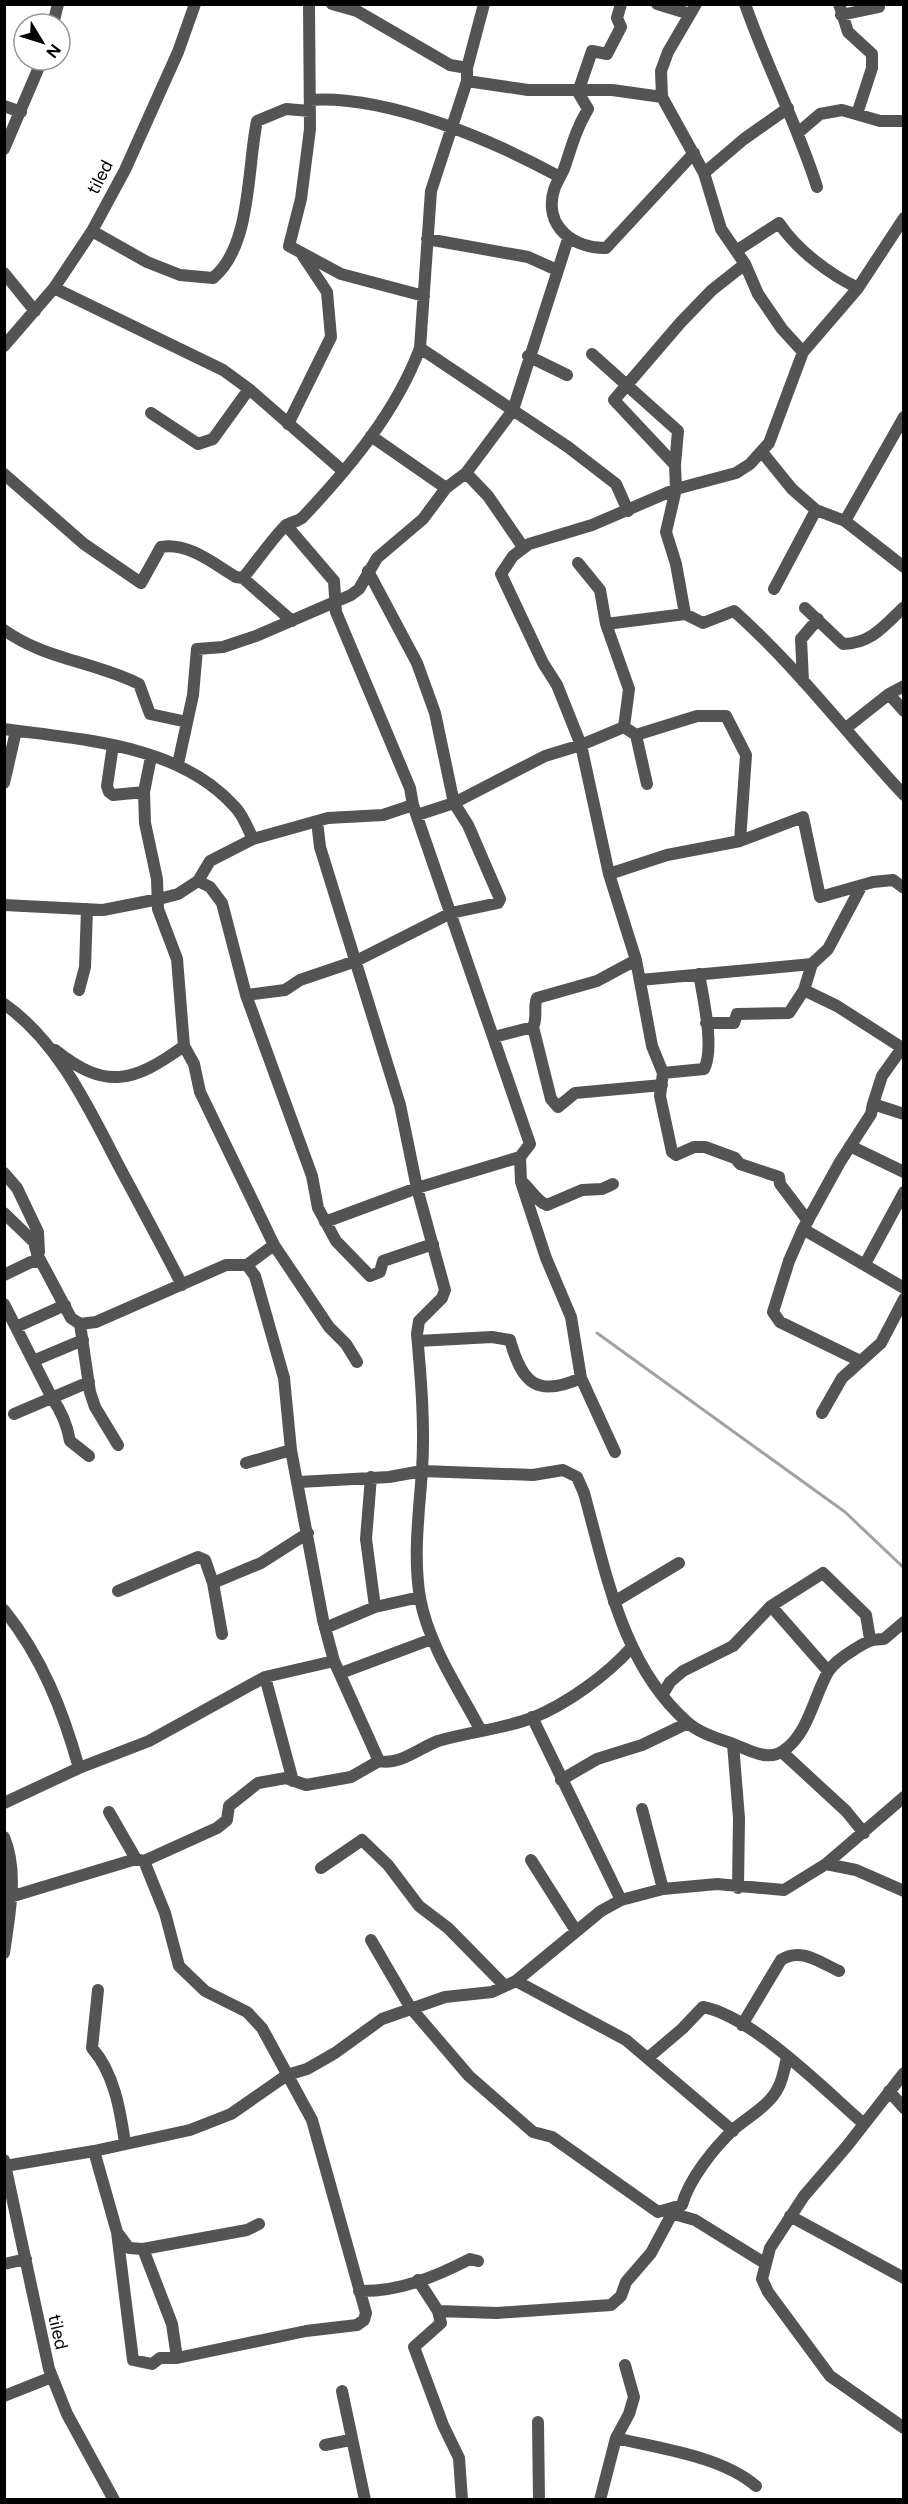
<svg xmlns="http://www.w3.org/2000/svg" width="908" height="2504" font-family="Figtree,sans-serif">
	<rect width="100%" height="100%" fill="#fff"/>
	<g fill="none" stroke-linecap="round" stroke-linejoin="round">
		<!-- stream -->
		<path stroke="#a2a2a2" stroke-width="3" d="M597,1333l248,179 59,56"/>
		<!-- minor -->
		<path stroke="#545454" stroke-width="12" d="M309,4l1,125 -9,70 -12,47 52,28 83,22
			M332,4l25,7 93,54 17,3
			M621,4l-4,14 4,9 -14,27 -15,-3 -14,41 10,17c-13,22 -16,37 -24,60 -3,7 -8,14 -10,21 -11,36 20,59 52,58l88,-95
			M657,4l33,10
			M696,4l-28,48 -7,19 1,26 42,76 17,56 24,35 13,30 24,35 21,23
			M745,4c22,63 52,120 72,183
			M839,4l9,28 24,22v14l-15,46
			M841,15l38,-8
			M53,24l5,-20
			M467,81l61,9h84l50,7
			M310,100c78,-5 182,40 250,77
			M4,106l17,6
			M799,132l21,-18 22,-4 38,11h24
			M4,149l38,-89
			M704,173l40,-34 44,-31
			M92,231l55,31 33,13 33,3c39,-32 34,-111 44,-157l29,-12 24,2
			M427,239l101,18 29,13
			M736,251l43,-28c18,27 50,51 79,65
			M4,273l31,38
			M54,288l169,82 26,19 94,82
			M4,346l50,-58 38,-57 33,-61 53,-118 17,-48
			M420,348l148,99 48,37 12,27
			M592,354l86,77 -3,34 1,24 -10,43 10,32 9,50
			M528,356l39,19
			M151,413l47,31 15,-5 36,-50
			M288,424l43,-87 -4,-45 -24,-36
			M371,436l75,52
			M762,452l30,37 24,21 29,11 59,46
			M675,465l-61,-65 67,-78 31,-32 33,-26
			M466,473l22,23 35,51
			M4,474l80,70 57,39 20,-36c27,-5 53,17 75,30l7,1 49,43
			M845,521l59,-104
			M286,525l48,56 2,31 74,176 3,17 117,339 -10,13 -103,31 -92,34
			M578,563l22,27 6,34 23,65 -5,38
			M243,578c14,-17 26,-35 41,-51 5,-5 14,-5 19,-10 47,-50 93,-105 117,-169l11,-157 36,-110v-13l17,-64
			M774,589l42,-79
			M805,608l38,36c28,0 42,-19 61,-37
			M606,624l79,-10 18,9 31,-12c63,56 113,123 170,184
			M4,630c40,29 91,32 135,54l11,30 37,8
			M803,681l-2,-42 17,-20
			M889,694l15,17
			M624,727l12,8 61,-19h29l20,39 -6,86
			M846,728l43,-34 15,-8
			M4,729c79,11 175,15 231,78 8,8 13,22 18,32
			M636,735l11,49
			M113,745l-6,41 2,6 4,3 31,-3
			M151,757l-7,35 1,31 12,56 1,30 19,50 7,87 10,18 6,28 74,153 55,82 17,17 11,18
			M178,764l15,-69 4,-46 26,-2 33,-11 95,-41 8,-6 18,-31 46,-39 23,-31 20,-15 47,-63 55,-171
			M4,783l12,-52
			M417,815l37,-12 91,-47 36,-11 43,-18
			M317,821l3,26 80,258 17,83 28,102 -3,8 -23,23 -2,13c4,45 8,91 5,137 -3,42 -9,85 -2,127 9,48 39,91 61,133
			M609,874l58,-19 73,-14 63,-24 17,80 53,-15 20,-2 11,8
			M198,881l12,6 12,16 24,92 66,181 6,32 18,33 34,35 10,-4 3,-11 50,-17
			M4,905l99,5 56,-11 19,-5 20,-13 12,-20 43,-22 75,-21 55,-3 30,-10
			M636,960l-39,21 -60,17c-4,9 1,19 -4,29l18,72 7,8 17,-14 87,-8
			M640,980l172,-16
			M79,990l6,-23 2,-58
			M804,990l33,16 67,43
			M246,995l39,-5 15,-10 56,-19 95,-48 47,-10 2,-4 -32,-74 -14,-22 -19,-90 -18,-50 -49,-92
			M4,1004c55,38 86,107 116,164 21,39 42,78 62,117
			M706,1023h28l3,-9 52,-1 15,-23 8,-26 16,-15 33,-62
			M494,1037l39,-10
			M55,1050c51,41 79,32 129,-4
			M663,1073l41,-4c11,-20 -1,-72 -5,-95
			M873,1104l9,-28 20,-28
			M850,1146l54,26
			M520,1157l1,25 25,76 25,59 10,61 34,74
			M4,1173l13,15 21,44 1,20 -2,2 34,64 9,6 16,-2 130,-57h21l27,-20
			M522,1182c9,7 14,19 25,23l35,-15 20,-1 11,-5
			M4,1213l30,29 2,8
			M808,1221l-28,-37 -1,-7 -39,-13 -5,-6 -30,-11h-11l-18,8 -4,-3 -12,-56 3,-23 -11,-27 -16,-86 -27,-86 -28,-129 -24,-60 -14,-22 -42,-89 12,-18 16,-12 63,-19 84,-36 60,-16 14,-9 19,-21 34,-91 55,-64 46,-70
			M803,1229l101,59
			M865,1264l39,-72
			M247,1265l8,11 29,102 7,72 32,170 11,41 45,100
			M4,1275l27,-13h10
			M4,1304l48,94c10,14 15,26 18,43l19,15
			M80,1324l10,68 5,15 23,38
			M16,1327l49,-22
			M418,1341l74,-4 18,3c12,43 27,58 71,38
			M33,1361l50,-21
			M860,1361l-80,-39 -7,-10 16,-51 14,-32 37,-67 31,-48 2,-10 31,10
			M822,1413l20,-35 39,-35 23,-44
			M14,1414l75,-32
			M246,1463l45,-13
			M371,1477l-5,62 9,68
			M299,1482l90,-5 33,-6 111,4 30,-5 14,7 7,16c22,79 38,172 103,229 13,12 33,17 49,23 15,6 32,16 47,6 25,-16 31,-55 45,-79 6,-10 17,-17 27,-23 11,-7 16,-10 29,-10l20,-17
			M213,1583l48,-20 47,-30
			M118,1591l80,-34 7,3 8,23 9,51
			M614,1602l65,-39
			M771,1606l57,65
			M4,1610c38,47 59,101 75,158
			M325,1628l50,-21 45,-10
			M341,1673l91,-34
			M265,1677l28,104
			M663,1694l7,-12 13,-11 50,-25 38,-40 52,-33 43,42 4,24
			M532,1717l89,183
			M733,1744l6,74 -1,70
			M782,1752l64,59 18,22
			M561,1780l36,-21 45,-14 46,-22
			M4,1803l75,-35 70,-27 116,-64 69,-16
			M642,1809l21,80
			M109,1812l27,47
			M4,1837c15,35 5,79 0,116
			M531,1860l45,71
			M826,1864l30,6 48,21
			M321,1868l41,-28 26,25 31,41 29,22 56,57
			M10,1897l126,-38 8,2 73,-33 10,-8 2,-14 29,-23 28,-5 20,7 45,-8 28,-16c20,5 40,-13 59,-20 31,-9 64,-12 94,-23 35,-14 75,-43 100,-71
			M371,1940l39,67 59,69 64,56 19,5 106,75 24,-7c7,-26 32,-57 52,-76 14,-12 36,-24 44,-41 5,-9 7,-21 9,-31
			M516,1981l110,59 107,91
			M98,1990l-6,58c22,25 28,61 33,95
			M742,2025l39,-65c19,-13 38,2 58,11
			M649,2057l33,-28 21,-22c49,9 122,83 161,117
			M904,2073l-57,73 -43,50 -34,52 -8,31 6,13 62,84 74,52
			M889,2091l15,17
			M94,2151l23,81 12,16 14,1 29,75 5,34
			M4,2160l45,209 18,45 47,86
			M5,2166l89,-15 96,-21 41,-16 56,-39 20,-6 28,-16 47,-34 63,-22 47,-5 24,-11 85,-70 20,-11 42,-11 54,-5 67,6 42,-26 78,-67
			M667,2212l28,8 71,44
			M790,2216l114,62
			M117,2232l16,128 19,4 8,-6h17l129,-27 51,-6 7,-5 2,-7 -54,-193 -50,-92 -15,-16 -42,-21 -26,-25 -14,-53 -21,-52
			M143,2249l104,-19 12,-6
			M4,2264l22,-5
			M418,2280l20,31 59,2 114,-8 10,-9 5,-14 25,-29 22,-41
			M359,2291c40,1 76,-14 111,-32l8,2
			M438,2311l3,12 -27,24 29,78 16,33 3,42
			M342,2391l23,109
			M4,2396l48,-19
			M538,2422l1,78
			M616,2438l13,-24 5,-17 -9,-32
			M325,2445l25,-5
			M600,2500l16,-62c45,11 105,18 140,48"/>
	</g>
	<g text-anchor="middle" stroke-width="4.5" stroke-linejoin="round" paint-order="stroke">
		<!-- street labels -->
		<g font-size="18" fill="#000" stroke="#fff">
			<text transform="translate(100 177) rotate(-63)" y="6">tiled</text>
			<text transform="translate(58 2332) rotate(77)" y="6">tiled</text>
		</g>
	</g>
	<!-- border -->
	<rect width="908" height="2504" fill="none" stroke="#000000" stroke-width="12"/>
	<!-- north arrow -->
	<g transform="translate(42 42) rotate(128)"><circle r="28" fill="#ffffff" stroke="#999999" stroke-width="1.5"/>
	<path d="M0-4.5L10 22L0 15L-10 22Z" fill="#000000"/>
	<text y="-9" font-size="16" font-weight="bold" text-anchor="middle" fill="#000000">N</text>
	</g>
</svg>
